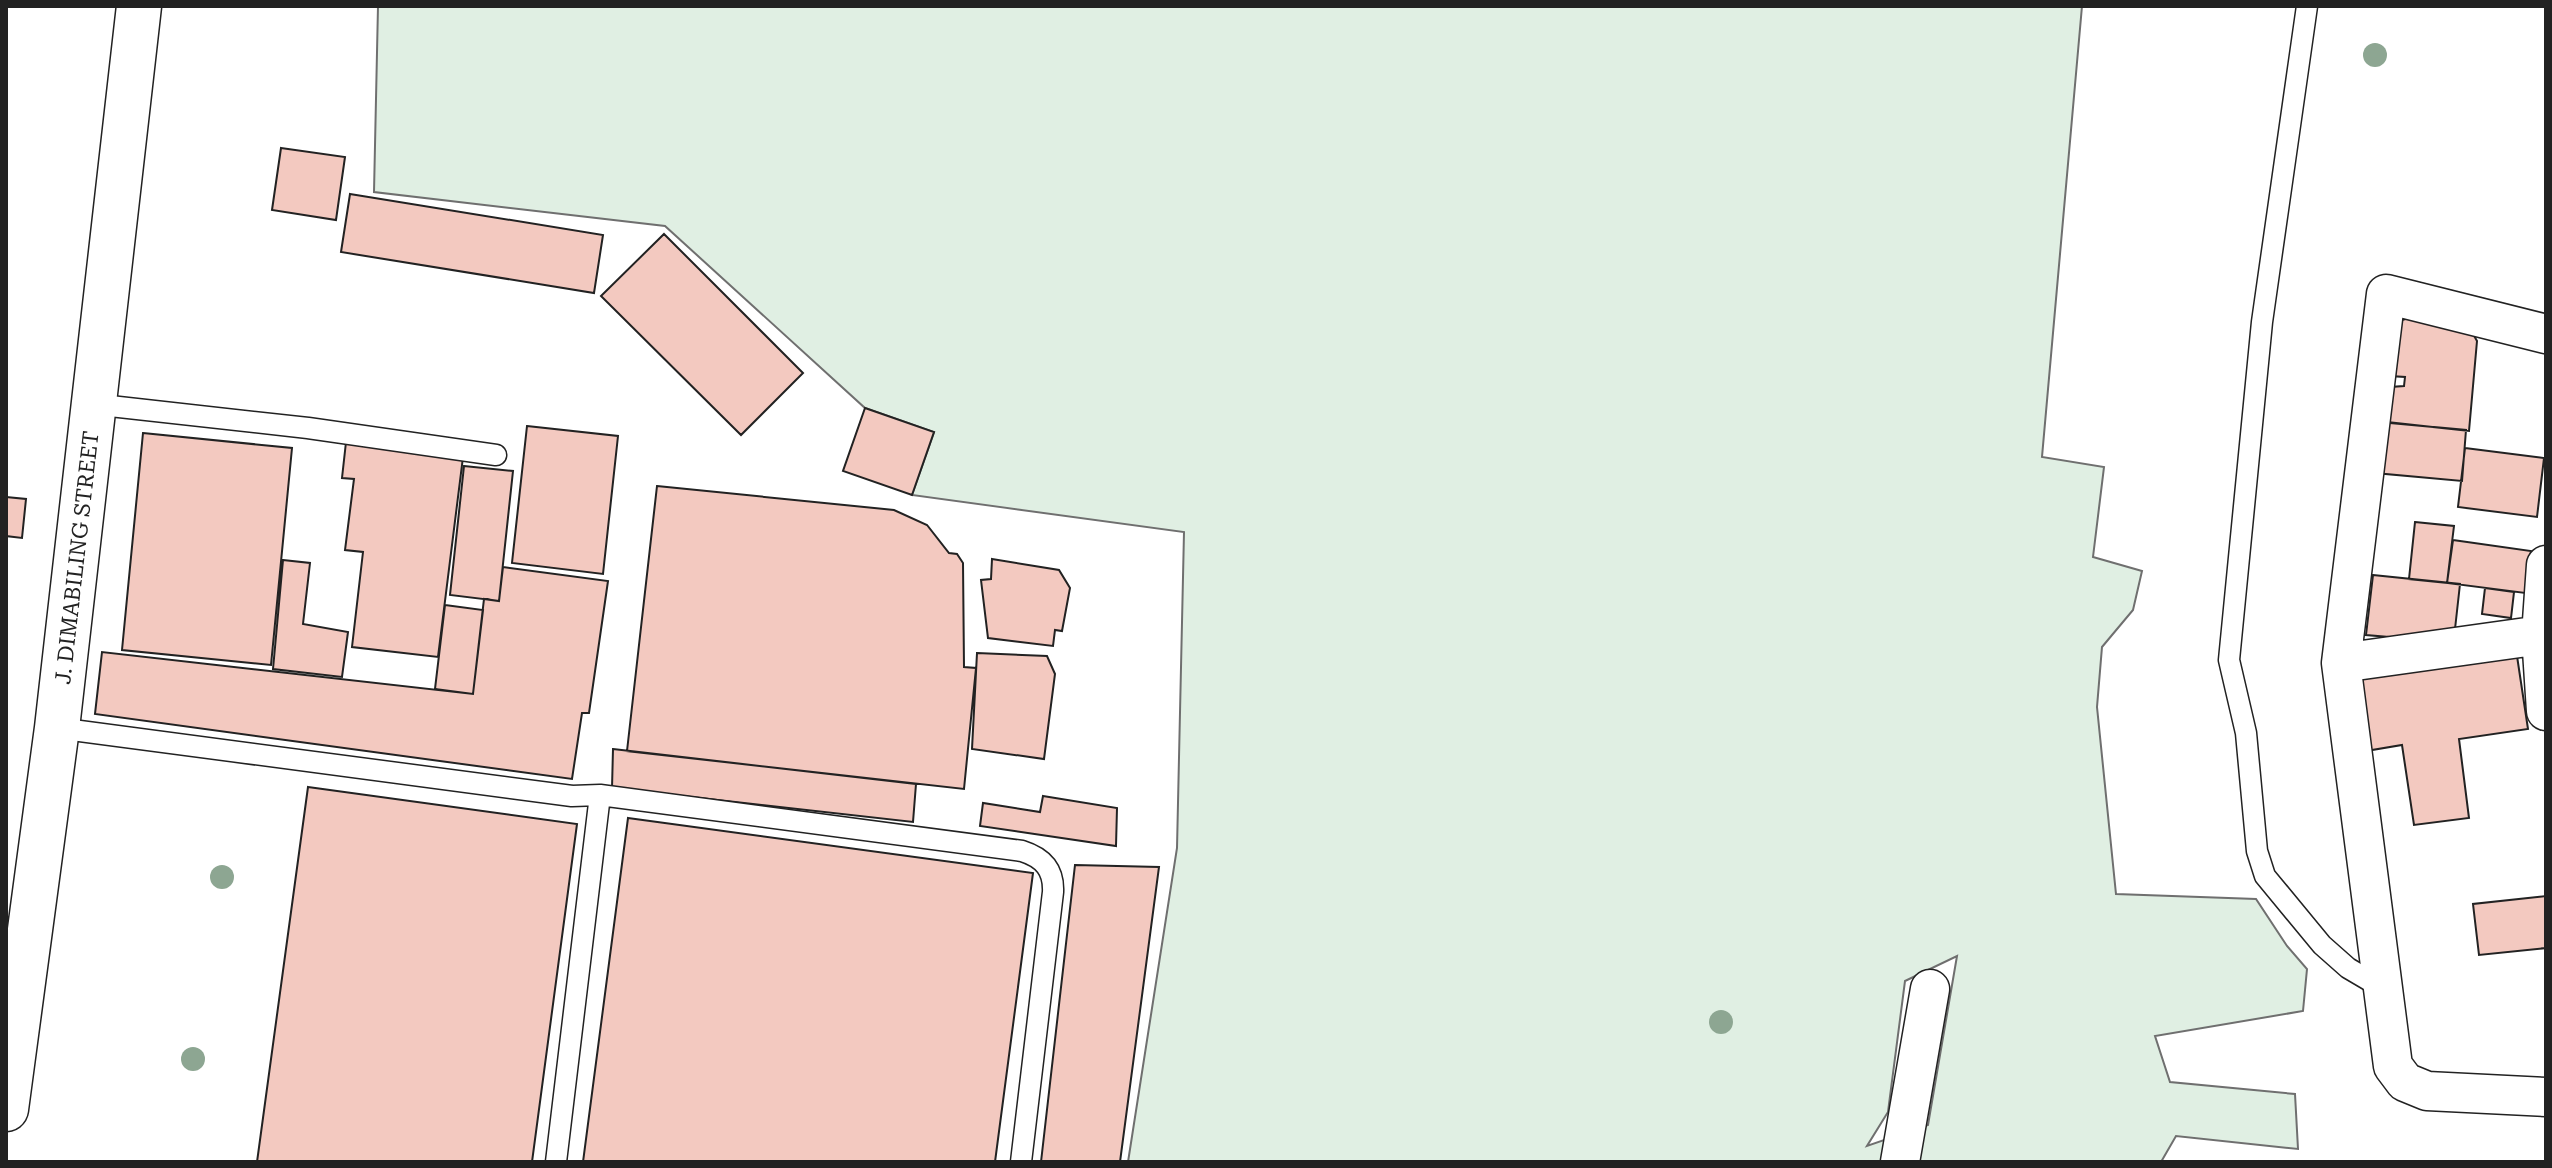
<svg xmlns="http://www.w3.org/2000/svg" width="2552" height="1168" font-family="'Roboto Serif',serif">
	<rect width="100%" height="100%" fill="#fff"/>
	<!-- green -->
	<path fill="#e0efe3" stroke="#6f6f6f" stroke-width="2" fill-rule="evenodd" d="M378,6h1704l-40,451 62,10 -11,90 49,14 -9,39 -31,37 -5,60 19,187 140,5 31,47 20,23 -4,42 -148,25 15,46 125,12 3,55 -122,-13 -15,26h-1033l49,-314 7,-316 -272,-37 22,-63 -69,-24 -200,-182 -291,-34zM1957,956l-29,169 -61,21 21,-34 17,-131z"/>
	<!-- building -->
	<path fill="#f3c9c0" stroke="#222" stroke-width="2" d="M281,148l64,9 -9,63 -64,-10z
		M350,194l253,41 -9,58 -253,-41z
		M664,234l139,139 -62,62 -140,-139z
		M2416,316l56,16 5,9 -8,90 -82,-9 3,-35 14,-1 1,-9 -15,-1 5,-54z
		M865,408l69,24 -22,63 -69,-24z
		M2379,422l87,8 -4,51 -87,-8z
		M527,426l91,10 -15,138 -91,-11z
		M143,433l149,15 -21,217 -149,-15z
		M346,442l117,15 -25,200 -86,-10 11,-95 -18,-2 9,-71 -12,-1z
		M2465,448l79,10 -7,59 -79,-10z
		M464,466l49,5 -14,130 -49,-6z
		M657,486l237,24 33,15 22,28 8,1 6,9 1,104 12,1 -12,121 -337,-38z
		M6,497l20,2 -4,39 -16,-2z
		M2415,522l39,4 -7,57 -38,-4z
		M2453,540l78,11 -6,42 -78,-10z
		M992,559l67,11 11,18 -8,43 -7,-1 -2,16 -65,-8 -7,-58 10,-1z
		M283,560l27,3 -7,61 45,8 -6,45 -69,-8z
		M503,567l105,14 -19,132h-7l-10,66 -477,-65 7,-62 371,42 11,-95 15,2z
		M2373,575l87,9 -5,45 -42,10 -47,-4z
		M2485,588l29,4 -3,26 -29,-4z
		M445,605l38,5 -10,84 -38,-5z
		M977,653l70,3 8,18 -11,85 -72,-10z
		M2517,656l11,73 -69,10 10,79 -55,7 -12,-80 -36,6 -11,-73z
		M613,749l303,35 -3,38 -301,-34z
		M308,787l269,37 -45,338h-275z
		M1043,796l74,12 -1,38 -136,-20 3,-23 57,9z
		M628,818l405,55 -38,289h-412z
		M1075,865l84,2 -39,295h-79z
		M2546,896v52l-67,7 -6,-51z"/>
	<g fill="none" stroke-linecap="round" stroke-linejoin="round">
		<!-- lane casing -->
		<g stroke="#222" stroke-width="23">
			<path id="lane" d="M2307,6l-45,316 -33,338 17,73 11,118 8,25 57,69 26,23 34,20
				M92,404l216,24 188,27
				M57,728l515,68 28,-1 422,56c22,7 32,19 31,41l-32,270
				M556,1162l44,-367"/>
		</g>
		<!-- street casing -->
		<g stroke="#222" stroke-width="41">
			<path id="street" d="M2546,334l-160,-40 -45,369 52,403 12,16 22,9 119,6
				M2546,565l-5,70 5,76
				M2341,663l200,-28
				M1900,1162l30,-173"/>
		</g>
		<!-- secondary casing -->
		<g stroke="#222" stroke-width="47">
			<g id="secondary">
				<path id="s1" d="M6,1109l51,-381 82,-722"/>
			</g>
		</g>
		<!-- lane -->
		<use href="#lane" stroke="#fff" stroke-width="20"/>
		<!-- street -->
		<use href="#street" stroke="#fff" stroke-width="38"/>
		<!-- secondary -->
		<use href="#secondary" stroke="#fff" stroke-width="44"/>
	</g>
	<!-- trees -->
	<g fill="#8da692">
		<circle cx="2375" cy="55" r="12"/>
		<circle cx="222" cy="877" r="12"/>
		<circle cx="1721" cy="1022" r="12"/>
		<circle cx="193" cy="1059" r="12"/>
	</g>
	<g text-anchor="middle" stroke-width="6" stroke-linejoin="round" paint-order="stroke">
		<!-- street labels -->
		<g font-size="22" fill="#222" stroke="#fff">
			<text dy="8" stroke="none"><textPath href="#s1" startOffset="556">J. DIMABILING STREET</textPath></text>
		</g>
	</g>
	<!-- border -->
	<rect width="2552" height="1168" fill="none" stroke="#222222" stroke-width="16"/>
</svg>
